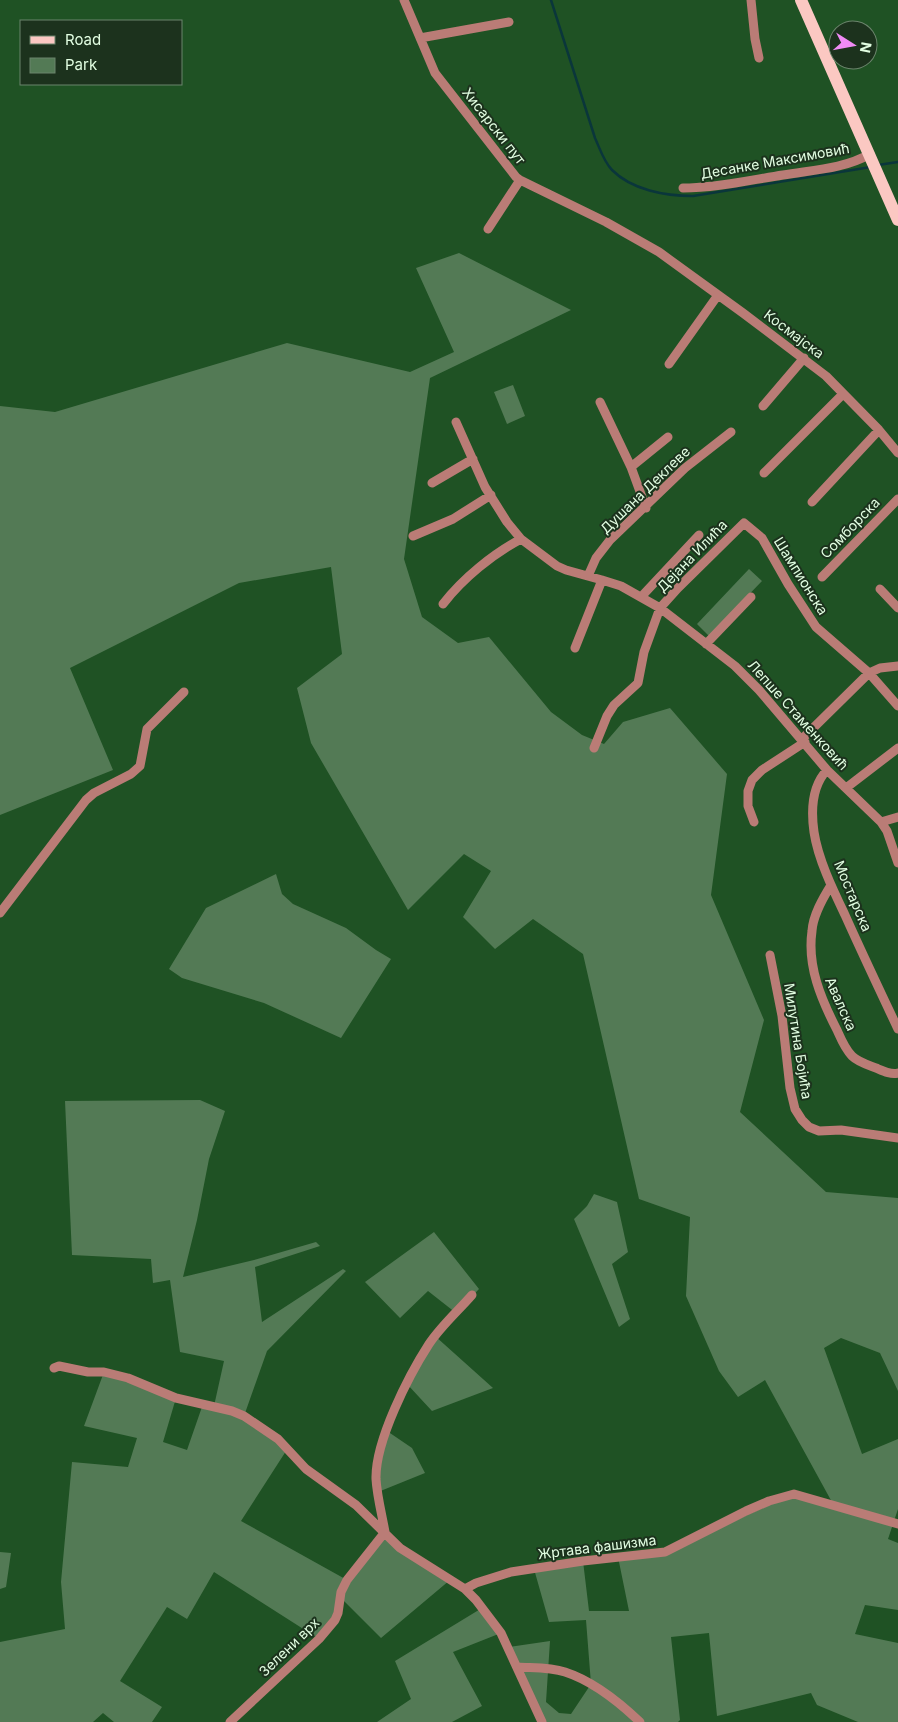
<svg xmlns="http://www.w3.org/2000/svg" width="898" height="1722" font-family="Inter,sans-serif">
	<rect width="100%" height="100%" fill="#1f5224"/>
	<!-- green -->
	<path fill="#537a55" d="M459,253l112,57 -141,68 -26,181 18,58 36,26 31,-6 62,75 31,23 22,9 19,-22 47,-14 57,66 -16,121 53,125 -24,92 86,80 72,6v193l-18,-38 -39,-15 -17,10 38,106 36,-15v70l-10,30 10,4v67l-33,-5 -10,29 43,9v79h-40l-41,-17 -6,-12 -94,23 -8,-83 -38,4 9,83 -2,2h-136l-33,-75 41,-6 -4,61 13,11 12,1 20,-30 -5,-64 -37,2 -15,-53 49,-8 6,50h40l-11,-54 47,-5 129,-58 39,10 -68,-124 -27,17 -19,-26 -33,-75 4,-79 -51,-18 -56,-245 -50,-35 -38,30 -32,-32 28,-46 -27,-17 -56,56 -97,-167 -14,-55 45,-34 -11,-87 -92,16 -169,85 43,102 -113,45v-409l55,6 232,-69 123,29 44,-20 -38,-84z
		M513,385l12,31 -18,8 -13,-32z
		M749,569l13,12 -53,55 -12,-12z
		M276,874l6,20 11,10 53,24 30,22 15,9 -50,79 -77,-35 -82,-25 -13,-9 37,-61z
		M200,1100l25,11 -16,48 -12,61 -14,57 71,-17 62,-18 4,4 -65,21 7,55 81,-53 3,2 -79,80 -23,65 44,32 -47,73 106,59 38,-48 65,48 -69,58 -40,-40 -3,15 -19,26 -105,-67 -27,47 -20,-12 -47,74 42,26 -10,15h-38l-11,-9 -10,9h-93v-80l65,-13 -4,-47 11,-120 56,5 9,-29 -53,-12 20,-54 72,26 -13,44 24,8 16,-46 11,2 10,-45 -44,-9 -10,-72 -17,3 -2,-24 -79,-4 -7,-154z
		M594,1194l23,8 11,50 -16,12 18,55 -11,8 -45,-108 13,-13z
		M434,1232l45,57 -23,24 -28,-22 -28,27 -35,-36z
		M435,1336l58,52 -61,23 -25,-27z
		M387,1431l25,17 13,25 -47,19 -2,-13z
		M0,1552l11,1 -5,34 -6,2z
		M482,1608l19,25 -48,19 29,54 -30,16h-75l34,-23 -16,-38z"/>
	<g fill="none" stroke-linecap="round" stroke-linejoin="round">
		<!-- stream -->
		<path stroke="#0a363b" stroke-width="2.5" d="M551,0l44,138c5,11 9,24 17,32 20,20 53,26 81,26l178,-29
			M878,165l20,-3"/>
		<!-- minor -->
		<path stroke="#ba7c76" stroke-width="9" d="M404,0l31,73 81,104 4,3 86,42 53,30 84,61 83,63 53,54 19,23
			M751,0l4,39 4,19
			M420,38l89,-16
			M683,188c33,0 67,-8 100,-13 29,-5 61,-6 87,-21
			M488,229l32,-49
			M669,364l49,-69
			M600,402l31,65 15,41
			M763,406l41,-48
			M456,422l29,65 22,35 14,17 36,27 9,4 36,10 19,6 39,22 75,58 24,24 68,80 54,52 6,9 11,32
			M631,467l37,-30
			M764,473l79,-79
			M432,483l41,-24
			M812,502l67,-72
			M413,536l40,-17 38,-24
			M588,576l8,-18 14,-18 75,-72 46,-36
			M822,577l76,-78
			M880,589l18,19
			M641,597l58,-62
			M443,604c20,-26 50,-50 78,-65
			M706,644l45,-47
			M575,648l27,-68
			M802,739l67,-66 11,-5 18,-2
			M594,748l13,-32 7,-11 24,-22 6,-31 16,-44 18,-20 66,-65 18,15 26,46 28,43 53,46 29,33
			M827,770c-15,16 -16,41 -13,62 4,27 19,58 31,83 17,38 35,76 53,114
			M846,788l52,-40
			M754,822l-6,-16v-15l4,-11 10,-10 43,-28
			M881,822l17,-5
			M831,885c-8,13 -18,30 -19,46 -5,35 9,68 25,99 4,9 8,19 15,26 6,6 16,9 24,12 7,3 15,7 22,5
			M0,913l86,-113 8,-7 37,-19 9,-8 7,-37 37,-37
			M770,955l12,61 8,72 5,21 7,11 7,7 10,4 22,-1 57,8
			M54,1368l5,-2 29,6h16l24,6 48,20 56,13 12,5 34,23 28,30 50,36 44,43 65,41 11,11 25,33 41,89
			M385,1532c-3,-17 -8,-36 -9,-53 -1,-38 33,-104 53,-135 12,-18 29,-33 43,-49
			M465,1589l11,-6 35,-11 72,-11 82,-9 81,-41 23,-10 25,-7 104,30
			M518,1667c15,1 32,0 47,5 28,9 54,30 75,50
			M230,1722l89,-83 16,-19 3,-7 3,-21 6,-12 38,-48"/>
		<!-- primary -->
		<path stroke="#fbc8c2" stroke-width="12" d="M801,0l97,220"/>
	</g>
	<g text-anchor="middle" stroke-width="4" stroke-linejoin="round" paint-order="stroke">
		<!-- street labels -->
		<g font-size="14" fill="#e2fee2" stroke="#1c321d">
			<text transform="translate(494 126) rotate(52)" y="5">Хисарски пут</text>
			<text transform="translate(775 161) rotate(-10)" y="5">Десанке Максимовић</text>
			<text transform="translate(794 334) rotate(37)" y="5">Космајска</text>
			<text transform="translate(645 490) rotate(-44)" y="5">Душана Деклеве</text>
			<text transform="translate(850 528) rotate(-46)" y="5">Сомборска</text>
			<text transform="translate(692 556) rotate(-46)" y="5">Дејана Илића</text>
			<text transform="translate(801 576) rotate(58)" y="5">Шампионска</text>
			<text transform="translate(798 715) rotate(48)" y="5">Лепше Стаменковић</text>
			<text transform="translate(853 896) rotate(67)" y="5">Мостарска</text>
			<text transform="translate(841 1004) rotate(66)" y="5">Авалска</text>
			<text transform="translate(798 1041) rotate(81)" y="5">Милутина Бојића</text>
			<text transform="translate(597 1547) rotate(-7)" y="5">Жртава фашизма</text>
			<text transform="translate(289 1647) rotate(-44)" y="5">Зелени врх</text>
		</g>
	</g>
	<!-- legend -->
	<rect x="20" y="20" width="162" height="65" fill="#1c321d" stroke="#6b846c"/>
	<rect x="30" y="36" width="25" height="8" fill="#fbc8c2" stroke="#6b846c"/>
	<text x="65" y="45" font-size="15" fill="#e2fee2">Road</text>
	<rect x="30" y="58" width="25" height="15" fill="#537a55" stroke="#6b846c"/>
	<text x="65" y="70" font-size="15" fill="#e2fee2">Park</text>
	<!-- north arrow -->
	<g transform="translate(853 45) rotate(101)"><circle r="24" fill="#1c321d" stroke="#6b846c"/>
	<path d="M0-4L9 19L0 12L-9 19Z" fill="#f08bf5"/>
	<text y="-8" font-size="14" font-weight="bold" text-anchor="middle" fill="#e2fee2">N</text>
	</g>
</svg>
